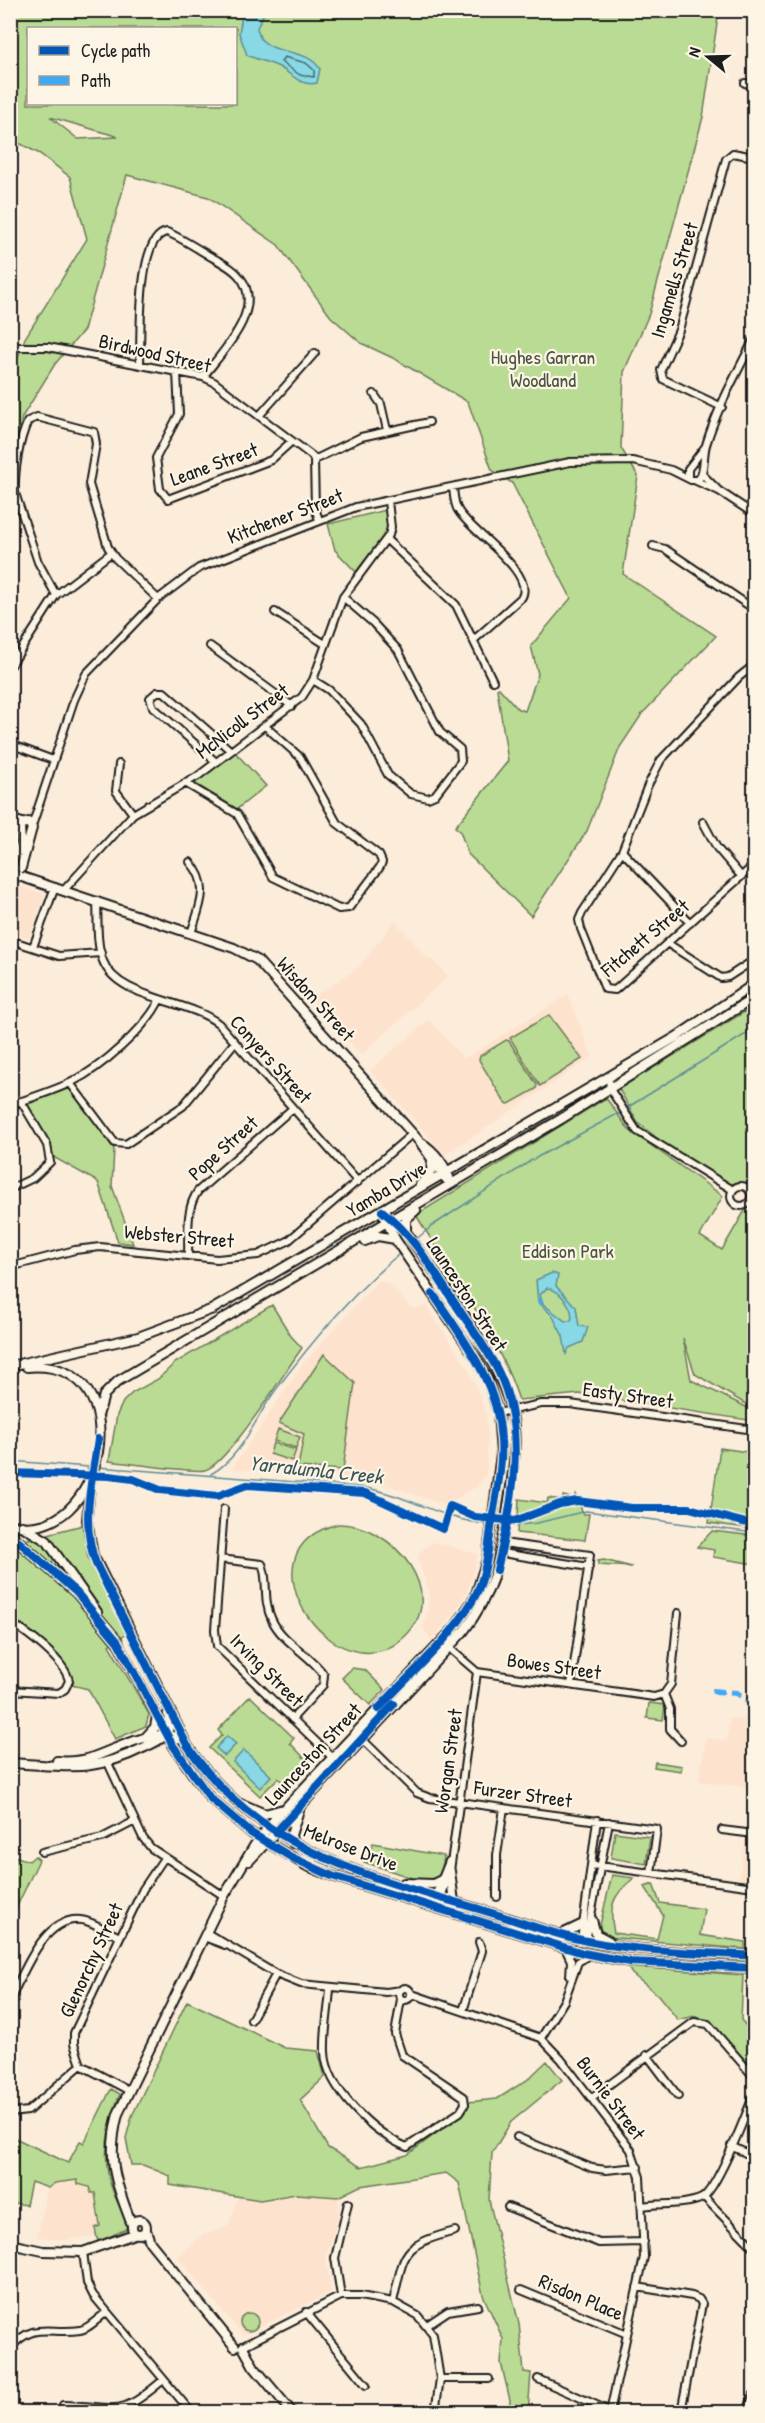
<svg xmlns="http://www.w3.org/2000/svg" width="765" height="2423" font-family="'Patrick Hand',sans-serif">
	<rect width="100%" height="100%" fill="#fcecda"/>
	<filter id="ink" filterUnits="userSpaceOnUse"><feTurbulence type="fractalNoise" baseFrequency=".0167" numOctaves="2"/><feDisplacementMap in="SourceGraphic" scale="12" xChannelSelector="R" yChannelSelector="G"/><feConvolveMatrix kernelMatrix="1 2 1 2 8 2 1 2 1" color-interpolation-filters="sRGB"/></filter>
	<g filter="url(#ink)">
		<!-- built -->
		<path fill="#fde2cd" d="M11,883l34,12 -16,43 -18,-6z
			M395,921l33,38 2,-1 18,18 -87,79 -50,-56 48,-32z
			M568,995l24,62 -147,98 -75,-85 59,-50 35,39z
			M378,1281l8,1 24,25 6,2 9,-4 43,63 17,42 3,23 -2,42 -9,11 -32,19 -54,-19 -57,-11 -102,-6 71,-105z
			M433,1542l45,12 -10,36 -14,23 -23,27 -8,-13 5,-17 1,-19 -11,-33 1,-5z
			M730,1718l24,3v162l-15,-1 13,-94 -53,-7 7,-43 21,3z
			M76,2180l18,10 8,44 -36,6 -29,-3 11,-51z
			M296,2194l42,3 1,18 -13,40 5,37 -88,43 -65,-78 25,-22 25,-8 11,-32 21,5z"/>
		<!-- green -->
		<path fill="#badb94" stroke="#6b7c58" stroke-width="1.5" fill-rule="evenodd" d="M11,11h703l4,6 -15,100 -54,197 -25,58 -3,76 17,28 -15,98 93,62 -74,78 -22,33 -33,84 -56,85 -63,-62 -8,-23 -5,-4 53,-66 -11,-72 2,-1 19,21 7,2 13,-37 -7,-28 40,-48 -59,-115 -20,-13 -24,-68 -73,-43 -34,-16 -30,-26 -53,-72 -70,-48 -81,-22 -43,155 -29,34 -33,53 -7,42 -4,5v-89l14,-37 62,-99 -17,-62 -30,-23 -29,-15zM28,28h208v76h-208zM50,117l66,19 1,1 -39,2z
			M386,510l2,20 -32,42 -21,-22 -7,-26z
			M235,752l31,34 -29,23 -43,-26z
			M754,1006v184l-1,3 -13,-10 -10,1 -55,-32 -37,-29 -19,-34z
			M549,1015l33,44 -42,27 -30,-48z
			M506,1040l3,1 28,44 -1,4 -27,15 -4,-1 -26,-43 1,-4z
			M70,1088l44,61 -2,37 21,58 -15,-2 -20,-60 -43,-24 -29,-53z
			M606,1098l23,32 94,66 -23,40 22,14 32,-55v209l-10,-1 -49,-29 -12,-36 8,42 55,27h8v14l-175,-27 -60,6c-22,-66 -67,-126 -103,-185z
			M272,1305l19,31 11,12c-17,23 -74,116 -97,122 -11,3 -79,-7 -96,-9l8,-46 6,-13 9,-9 26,-14 17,-16z
			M324,1354l31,29 -12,87 -45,-3 6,-33 -25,-11z
			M278,1429l22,8 -4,11 -22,-7z
			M273,1443l23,7 -4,11 -22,-7z
			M720,1448l34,5v76l-45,-6z
			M576,1494l7,20h6l-4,26 -68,-7 2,-34 28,4 1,-5 15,2v-4l10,2z
			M338,1524c55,-1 115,72 64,115 -67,58 -169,-89 -64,-115z
			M83,1525l12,44 32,64 -18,12 40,69 -3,12 -31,13 -27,-50 -16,-4c0,-24 -42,-53 -61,-66l-1,-78 3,2z
			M712,1531l42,5v28l-41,-7 1,-7 -17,-3z
			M604,1560l28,7 -34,-2v-4z
			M352,1668l13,2 20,20 -15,15 -28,-27z
			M250,1696l44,42 -4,5 21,22 -22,23 -11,-10 -18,18 -51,-48 13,-13 -4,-5z
			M649,1703l16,2 -2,15 -16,-2z
			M655,1762l27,4 -1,5 -27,-4z
			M615,1832l35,5 -4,27 -35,-6z
			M373,1843l71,13 -2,13 -4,8 -17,4 -57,-19z
			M11,1855l18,6 6,-5 4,4 -28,59z
			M612,1875l22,3c-21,17 -26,27 -20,55l43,6 6,-24 -18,-28 8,-3 7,19 44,6 -4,26 45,7v7l-140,-12 -4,-3 -1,-9z
			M627,1966l116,9 -2,45 13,15v35l-43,-48 -16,-6 -17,4 -20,-25 -26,-21z
			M187,2001l98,47 33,3 7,26 -25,23 28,48 33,19 46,-12 59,-44 2,-9 29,-3 30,-19 20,-19 15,19 -51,42 -19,31 -3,47 30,124 5,48 7,1 -3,39h-19l1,-12 -9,-37 2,-24 -20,-44 -24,-112 -13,-10 -86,13 -22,11 -42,-3 -36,6 -90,-15v-9l-27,-11h-12l-5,-27 6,-22z
			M111,2089l9,5c-13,32 -20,67 -6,100 5,13 13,21 12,35l-26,12 -3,-2 -2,-11 5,-2 -5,-33h-4l-2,-6 -11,-3 -1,-4 -22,3 -7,5 -17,-6 -5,23 -12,-2 -3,19v-50h2l2,-34 53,25 12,-22 4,2z
			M240 2322a9 9 0 1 1 18 0a9 9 0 1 1-18 0Z"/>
		<!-- water -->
		<path fill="#88d8e5" stroke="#5d8d95" stroke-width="1.5" fill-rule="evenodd" d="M243,10l22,1 -8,17 3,10c16,19 46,9 60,31l-3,14c-16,4 -25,-9 -38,-16 -10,-5 -22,-7 -32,-12l-8,-22z
			M552,1273l6,2 -2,11 20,21 3,19 9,1 -5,15 -14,6 -3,6 -3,-18 -11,-21 -14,-13 -2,-22zM547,1288c13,2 28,20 24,33h-6l-22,-17 -3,-9z
			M227,1736l9,8 -11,12 -9,-8z
			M244,1750l27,26 -11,12 -27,-26z"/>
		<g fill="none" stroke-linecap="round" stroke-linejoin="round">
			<!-- shore -->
			<path stroke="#47676c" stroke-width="1.5" d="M284,57l22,6 8,7v7l-14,-2 -19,-13z"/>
			<!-- stream -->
			<path stroke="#5d8d95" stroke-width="1.5" d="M625,1109l129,-80
				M414,1241l18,-15 100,-66 89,-48
				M10,1461l79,6
				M97,1467l264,20c45,7 81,33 126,37
				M211,1474c31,-17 44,-56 64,-83 37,-50 77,-97 124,-137
				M510,1526l27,-3 49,-12 168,22"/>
			<!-- minor casing -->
			<g stroke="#1c1c1c" stroke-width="10">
				<path id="minor" d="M753,10l1,2
					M745,83l9,2
					M10,347h38l155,30 11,5 98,74 2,4 1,48 4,12
					M140,365c1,-25 -4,-129 27,-133 14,6 28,15 41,23 10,6 23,11 31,21 28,32 -18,77 -36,101
					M177,372l2,42 -23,44 4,31 8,10 103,-39 21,-19
					M374,394l7,10 6,26
					M722,407l-55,-26 -4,-2 -2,-9 18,-40 47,-171 7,-6 21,4
					M259,416l56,-63
					M314,460l47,-23 68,-15
					M702,474l17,17
					M688,476v-7l17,-22
					M696,481l23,10 35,23
					M453,488c1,7 1,16 5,22 10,20 77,61 64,87l-47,42
					M387,540l69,65 37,76
					M653,546l12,3 89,60
					M56,595l-18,-33 -23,-69c-1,-21 4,-53 13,-72l9,-4 57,15 2,12 -7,40 19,63 7,11 43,41
					M275,612l50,32
					M210,646l82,60
					M10,648l6,8
					M754,665l-15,12 -78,83 -13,25 -26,66 -40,62 -3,7 2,9 24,60 10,1 139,-125
					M10,667l46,-72 55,-42
					M313,680l16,10 32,34 27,51 23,19 17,4 7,-3 26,-34 -1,-12 -20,-17 -42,-82 -25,-27 -30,-26
					M10,744l43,16
					M216,762l-63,-55 -3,-9 7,-6h7l67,59
					M119,764l-3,27 17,23
					M185,783l52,31 36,63 66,32 10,-1 31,-41 2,-5 -3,-7 -42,-32 -37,-66 -35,-31
					M703,822l14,26 24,28
					M32,826l42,-126 12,-26 72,-75 41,-31 157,-61 214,-45 63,-1 38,9 20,10h7c7,-7 5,-25 8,-35 11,-37 31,-72 48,-106
					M622,851l68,72
					M190,862c21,23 10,44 1,71
					M64,890l69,-76 65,-38 104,-79 11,-17 30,-83 46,-62 2,-8 -3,-26
					M97,901c1,18 -1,43 6,60 15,39 86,38 116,63l139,158
					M10,940l49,16 42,-3
					M667,943l54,35 7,-1 26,-17
					M33,947l22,-60
					M614,1075l-5,4 1,10 27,42 96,59
					M70,1083l45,60 11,1 57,-38 52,-64
					M10,1105c21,-7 43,-14 62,-23 28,-14 74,-53 88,-83
					M731 1196a10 10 0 1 1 20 0a10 10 0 1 1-20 0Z
					M10,1189l23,-11 17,-16 -3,-17 -26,-44
					M188,1255c1,-21 -3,-46 10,-64l95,-83
					M10,1267l65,-17 25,-3 117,12 41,-4 30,-14 124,-107
					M498,1413l43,-9h29l184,26
					M224,1509l-9,121 2,16 117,113
					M503,1543l87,12 -19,130
					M502,1553l87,14
					M220,1559l42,5c7,15 0,36 10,56 11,23 38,34 52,55l-1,10 -31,34
					M10,1622c17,11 55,38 59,59l-4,8 -6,4 -49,-3
					M448,1647l29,25 177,25 10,-3
					M664,1694l7,-10 7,-71
					M664,1694l6,15v20l11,12
					M362,1739l55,54 13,5 227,31 -6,44
					M108,1763l35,75 8,10 73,48
					M10,1774v19
					M722,1830l32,4
					M42,1852l60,-14 33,-17
					M592,1865l162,22
					M435,1896l14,-35
					M497,1897v-42l7,-47
					M441,1898l9,-27 27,-199
					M207,1933l69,41 25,10 85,8 15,-2
					M204,1937l21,8
					M586,1941l-4,-8 15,-113
					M586,1941l23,-119
					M565,1948l6,13 -1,15
					M399 1994a6 6 0 1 1 12 0a6 6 0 1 1-12 0Z
					M330,1988c-1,21 -6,43 -5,64 1,36 50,83 82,95l53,-35 5,-8 -1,-7 -62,-42 -7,-21 6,-35
					M412,1994l129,44 20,21 70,91 9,27 4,80 -34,155
					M10,2000c14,-28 34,-84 71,-80 12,1 27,12 39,17
					M463,2011l19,-60 -3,-9
					M251,2020l25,-46
					M541,2038l23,-37 14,-39 11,-7
					M647,2055l31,41
					M128,2090l-47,-25 -7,-21v-11l69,-144 21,-31
					M591,2098l103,-76 14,2 46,53
					M10,2113l18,-2 53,-46
					M517,2137l75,31 14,2 32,-3
					M731,2146l23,11
					M704,2197l50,51
					M642,2206c17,-3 44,0 60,-8 16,-10 44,-84 52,-104
					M508,2207l91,36 45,-1
					M83,2252l4,31 6,12 98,117
					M637,2287l55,9 7,3 3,5 -21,108
					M521,2290l106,44
					M341,2296l-6,-38 13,-55
					M393,2302c12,-52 8,-56 62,-71
					M306,2312l60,73
					M427,2325l21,-14 30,-5
					M243,2346l98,-50h19l33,6 25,14 15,19 7,44 -5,33
					M10,2349c23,-29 40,-14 70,-19 9,-1 19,-13 27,-18
					M440,2379h49
					M538,2379l72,32
					M63,2405c56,1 54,15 100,-25"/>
			</g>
			<!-- major casing -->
			<g stroke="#1c1c1c" stroke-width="12">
				<path id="major" d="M10,819l12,4
					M10,865l11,-20 -1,-20 8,-3 4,6 -11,40
					M10,873l224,75 23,12 163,182c15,9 27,25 31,42
					M420,1142l26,37
					M420,1185l11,-14 1,-10
					M406,1231v-12l10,-9
					M365,1241l13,-5 17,3
					M10,1366l128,-29 75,-28 465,-273 76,-52
					M98,1416l6,-21 14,-14 443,-262 193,-121
					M91,1474l-4,46 6,35 94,190c71,106 179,131 295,165 34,10 69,24 105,31 54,11 112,11 167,15
					M10,1524c93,27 136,-167 17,-157
					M22,1526l25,15 50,71
					M116,1639l56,105 20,29 18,25 41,35 56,33 25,10 251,77 47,9 124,6
					M145,1738l10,-11 2,-11
					M57,1761c11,1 23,0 33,-3 26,-8 72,-36 95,-16
					M10,1763c59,3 80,11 135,-16 16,-7 29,-13 23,-33
					M242,1804l23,10 18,-5
					M293,1843l-2,-8 8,-25
					M249,1861l214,-229c29,-37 38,-73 44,-118 4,-29 10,-58 7,-87 -6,-61 -70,-141 -105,-191l-9,-12 -18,-13
					M450,1871l4,31
					M404,1883l29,1 8,-4
					M592,1920l4,14 13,7
					M562,1934l21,-10
					M132 2227a7 7 0 1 1 14 0a7 7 0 1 1-14 0Z
					M132,2225c-16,-42 -26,-65 -14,-111l106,-218 30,-50 20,-26 181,-193 20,-30 12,-38 14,-105 -3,-41 -10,-32 -12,-23 -81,-119 -13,-28
					M146,2230l4,12 85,105
					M10,2244l33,7 40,1 51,-18
					M243,2347l11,20 38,45
					M748,2412l6,-16"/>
			</g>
			<!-- highway casing -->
			<g stroke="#1c1c1c" stroke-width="13">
				<path id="highway" d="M10,1534l67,59 41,49"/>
			</g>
			<!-- minor -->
			<use href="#minor" stroke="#fcf5e5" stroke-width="6"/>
			<!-- major -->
			<use href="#major" stroke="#fcf5e5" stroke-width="8"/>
			<!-- highway -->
			<use href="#highway" stroke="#fcf5e5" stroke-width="8"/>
			<!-- quiet -->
			<path stroke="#3fa9f5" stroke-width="6" stroke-dasharray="12 6" stroke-linecap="butt" d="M538,1302l4,-1
				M712,1691l25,2 17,13"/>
			<!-- cycleway casing -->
			<g stroke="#fcf5e5" stroke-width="11">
				<path id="cycleway" d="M382,1211c30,23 48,54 68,85 16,25 36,50 49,77 29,60 12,135 -2,197
					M98,1439c-6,44 -18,82 -2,125l91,181c71,106 179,131 295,165 34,10 69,24 105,31 54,11 112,11 167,15
					M10,1473l99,3 24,3 27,11 57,6 30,-11 118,8 78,36 7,-23 25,11 40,4 45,-17 17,-3 55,7h57l65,17
					M10,1534l67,59 41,49 54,102 38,54 41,35 40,24 41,19 251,77 47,9 124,6
					M378,1709c32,-35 71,-68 95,-109 14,-24 15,-52 19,-79 4,-26 11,-55 9,-81 -3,-58 -37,-100 -68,-146
					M276,1832l118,-128"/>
			</g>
			<!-- cycleway -->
			<use href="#cycleway" stroke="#0057b8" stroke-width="8"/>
		</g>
	</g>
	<g text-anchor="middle" stroke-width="4.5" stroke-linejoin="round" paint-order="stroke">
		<!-- street labels -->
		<g font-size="20" fill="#1c1c1c" stroke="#fcf5e5">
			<text transform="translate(674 280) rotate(-73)" y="7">Ingamells Street</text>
			<text transform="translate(155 353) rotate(13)" y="7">Birdwood Street</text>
			<text transform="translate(214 464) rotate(-20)" y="7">Leane Street</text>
			<text transform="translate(285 516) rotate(-21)" y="7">Kitchener Street</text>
			<text transform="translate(242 721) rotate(-37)" y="7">McNicoll Street</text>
			<text transform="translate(645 938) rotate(-40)" y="7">Fitchett Street</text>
			<text transform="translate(316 999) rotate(48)" y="7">Wisdom Street</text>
			<text transform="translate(271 1059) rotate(48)" y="7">Conyers Street</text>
			<text transform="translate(223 1148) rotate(-42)" y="7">Pope Street</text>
			<text transform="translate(386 1189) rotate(-31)" y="7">Yamba Drive</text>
			<text transform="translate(179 1236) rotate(5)" y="7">Webster Street</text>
			<text transform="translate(467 1294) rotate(57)" y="7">Launceston Street</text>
			<text transform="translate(628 1395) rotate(8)" y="7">Easty Street</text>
			<text transform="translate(554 1666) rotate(8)" y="7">Bowes Street</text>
			<text transform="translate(267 1670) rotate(45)" y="7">Irving Street</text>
			<text transform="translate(313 1754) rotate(-47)" y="7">Launceston Street</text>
			<text transform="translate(448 1761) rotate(-82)" y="7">Worgan Street</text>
			<text transform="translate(523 1794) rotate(8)" y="7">Furzer Street</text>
			<text transform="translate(351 1847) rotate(21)" y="7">Melrose Drive</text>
			<text transform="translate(91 1960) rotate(-65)" y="7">Glenorchy Street</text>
			<text transform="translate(611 2098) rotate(53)" y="7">Burnie Street</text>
			<text transform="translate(581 2297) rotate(23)" y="7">Risdon Place</text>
		</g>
		<!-- park labels -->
		<g font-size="20" fill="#4b5540" stroke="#fcf5e5">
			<text x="543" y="364">Hughes Garran<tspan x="543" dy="23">Woodland</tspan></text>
			<text x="568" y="1258">Eddison Park</text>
		</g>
		<!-- water labels -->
		<g font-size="21" font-style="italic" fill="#3c5458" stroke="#fcf5e5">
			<text transform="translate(316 1470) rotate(6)" y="7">Yarralumla Creek</text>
		</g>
	</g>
	<!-- margin -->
	<rect width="765" height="2423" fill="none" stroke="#fcf5e5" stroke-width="36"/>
	<rect x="18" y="18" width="729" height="2387" fill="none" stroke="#1c1c1c" stroke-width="2" filter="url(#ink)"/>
	<!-- legend -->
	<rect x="27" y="27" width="210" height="78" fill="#fcf5e5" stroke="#a29e95" stroke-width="1.5"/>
	<rect x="39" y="46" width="30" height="9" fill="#0057b8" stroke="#a29e95" stroke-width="1.5"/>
	<text x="81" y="57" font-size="18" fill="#1c1c1c">Cycle path</text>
	<rect x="39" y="76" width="30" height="9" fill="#3fa9f5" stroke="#a29e95" stroke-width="1.5"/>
	<text x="81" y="87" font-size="18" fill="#1c1c1c">Path</text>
	<!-- north arrow -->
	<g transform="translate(708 57) rotate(289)" stroke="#fcf5e5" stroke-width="4.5" paint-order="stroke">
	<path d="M0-4.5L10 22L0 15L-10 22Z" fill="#1c1c1c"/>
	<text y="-9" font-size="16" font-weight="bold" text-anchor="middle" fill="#1c1c1c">N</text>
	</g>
</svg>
